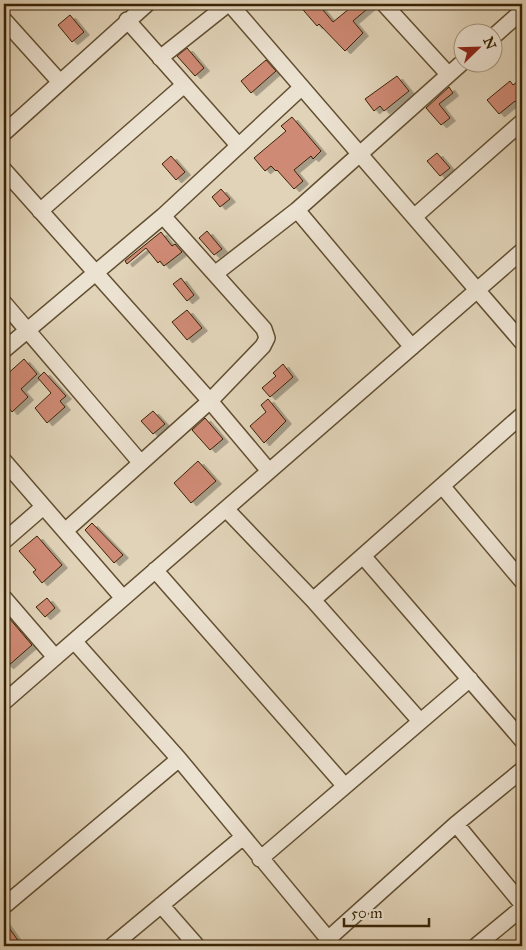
<svg xmlns="http://www.w3.org/2000/svg" width="526" height="950" font-family="'IM FELL Great Primer',serif">
	<defs>
		<filter id="shadow"><feDropShadow dx="5.5" dy="3" stdDeviation="0" flood-color="#0004"/></filter>
	</defs>
	<rect width="100%" height="100%" fill="#e1d3b8"/>
	<filter id="stains"><feTurbulence type="fractalNoise" baseFrequency=".004" numOctaves="4"/><feColorMatrix values="0 0 0 0 .2 0 0 0 0 .09 0 0 0 0 .02 0 0 0 .5 -.17"/></filter>
	<radialGradient id="worn" r=".72"><stop offset=".6" stop-color="#630" stop-opacity="0"/><stop offset="1" stop-color="#630" stop-opacity=".3"/></radialGradient>
	<!-- building -->
	<path fill="#cf8a75" stroke="#382304" filter="url(#shadow)" d="M298,4h20l15,18 22,-18h18l-20,17 10,12 -18,18 -26,-27 -2,2z
		M70,15l14,17 -12,10 -14,-17z
		M187,48l17,20 -9,8 -18,-20z
		M266,60l10,11 -25,22 -10,-12z
		M397,76l12,15 -25,20 -4,-5 -6,5 -9,-12z
		M522,78v31l-7,-8 -16,13 -12,-14 23,-19 3,4z
		M449,87l4,6 -14,11 11,14 -9,7 -15,-17z
		M292,117l29,34 -8,8 -2,-3 -17,14 9,11 -9,8 -17,-19 -1,1 -5,-5 -6,5 -11,-13 32,-27 -5,-5z
		M437,153l13,15 -10,8 -13,-15z
		M171,156l14,16 -9,8 -14,-16z
		M221,189l9,10 -10,8 -8,-10z
		M207,231l15,18 -8,6 -15,-17z
		M161,232l11,14 3,-2 7,8 -18,14 -4,-5 -2,2 -12,-15 -19,16 -2,-3z
		M181,278l13,17 -7,6 -14,-17z
		M187,310l15,18 -15,12 -15,-18z
		M24,359l13,15 -16,15 7,8 -16,15 -8,-10v-25z
		M283,364l10,13 -23,20 -8,-9 14,-12 -3,-3z
		M44,372l22,24 -6,5 5,6 -18,16 -12,-15 16,-15 -13,-15z
		M268,399l18,22 -22,22 -14,-17 16,-14 -5,-7z
		M153,411l12,13 -12,10 -12,-13z
		M205,418l18,21 -13,11 -18,-20z
		M198,461l18,20 -25,22 -17,-20z
		M92,523l31,32 -9,8 -29,-33z
		M37,536l25,29 -20,18 -9,-11 3,-2 -17,-19z
		M47,598l8,10 -10,9 -9,-10z
		M9,618l23,27 -24,21 -4,-4v-39z
		M4,921l18,25h-18z"/>
	<g fill="none" stroke-linecap="round" stroke-linejoin="round">
		<!-- minor casing -->
		<g stroke="#624f31" stroke-width="18">
			<path id="minor" d="M230,4l292,338
				M384,4l64,70
				M4,20l55,61
				M127,20l111,125
				M494,36l28,-25
				M160,58l68,-54
				M4,133l143,-129
				M4,170l206,231 59,70
				M297,210l115,137
				M40,211l144,-126
				M414,217l108,-95
				M216,273l81,-63 167,-149
				M4,303l136,159
				M4,350l159,-134 139,-129
				M4,461l119,137
				M443,487l79,94
				M226,509l87,91 107,121
				M65,531l145,-130 53,-55 4,-8 -3,-9 -101,-113
				M4,541l39,-34
				M363,556l159,184
				M155,570l189,215
				M4,598l51,59
				M313,600l209,-185
				M74,641l105,118 155,187
				M4,702l518,-451
				M456,824l66,80
				M260,859l210,-180
				M161,905l36,41
				M4,906l175,-147
				M328,939l128,-115 66,-54
				M112,946l131,-109
				M476,946l46,-38"/>
		</g>
		<!-- minor -->
		<use href="#minor" stroke="#ece2d1" stroke-width="15"/>
	</g>
	<!-- margin -->
	<rect width="526" height="950" fill="none" stroke="#e1d3b8" stroke-width="20"/>
	<rect x="5" y="5" width="516" height="940" fill="none" stroke="#382304" stroke-width="2.5"/>
	<rect x="10" y="10" width="506" height="930" fill="none" stroke="#382304"/>
	<!-- north arrow -->
	<g transform="translate(478 48) rotate(67)"><circle r="24" fill="#ece2d1" stroke="#a4967f"/>
	<path d="M0-4L9 19L0 12L-9 19Z" fill="#8f2418"/>
	<text y="-8" font-size="14" font-weight="bold" text-anchor="middle" fill="#382304">N</text>
	</g>
	<!-- scale -->
	<path d="M344 918v8h85v-8" fill="none" stroke="#382304" stroke-width="2.5"/>
	<text x="351" y="918" font-size="15" fill="#382304" stroke="#ece2d1" stroke-width="4" paint-order="stroke">50 m</text>
	<rect width="100%" height="100%" filter="url(#stains)"/>
	<rect width="100%" height="100%" fill="url(#worn)"/>
</svg>
